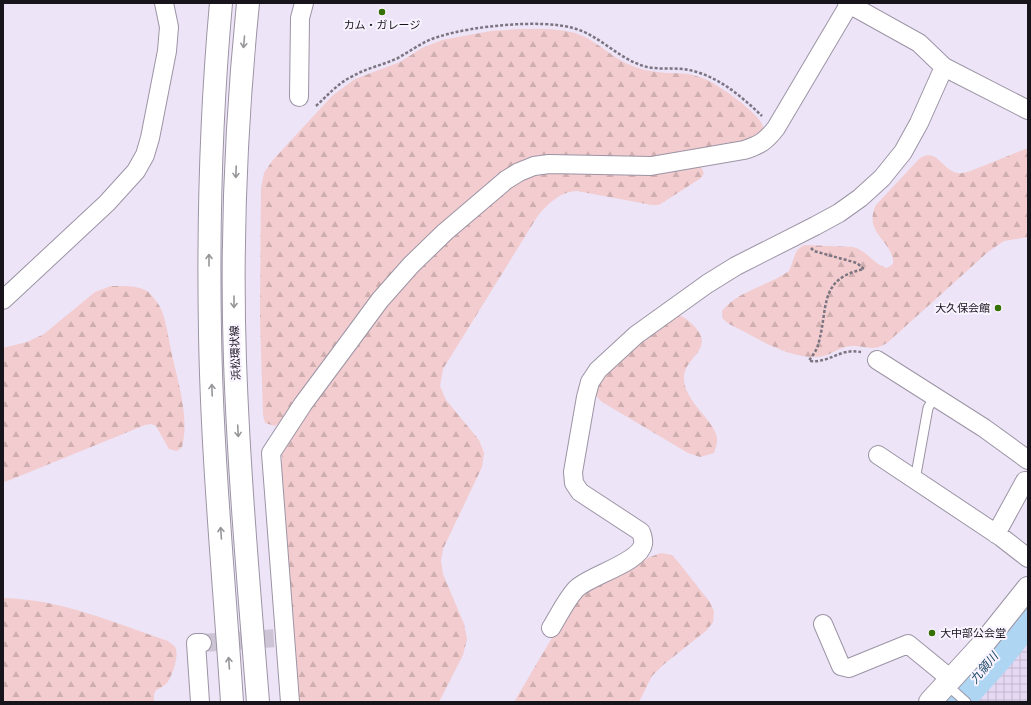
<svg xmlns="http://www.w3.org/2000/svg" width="1031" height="705" font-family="Signika,'Noto Sans JP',sans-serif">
	<defs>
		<pattern id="industrial-grid" width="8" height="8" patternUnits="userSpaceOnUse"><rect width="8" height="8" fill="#e4d8f2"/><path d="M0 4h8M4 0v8" fill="none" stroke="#c3b8cf"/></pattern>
		<pattern id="forest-firs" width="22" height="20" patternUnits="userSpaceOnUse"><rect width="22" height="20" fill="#f2ccce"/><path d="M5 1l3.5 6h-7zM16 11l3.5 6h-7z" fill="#cfaeb0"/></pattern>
	</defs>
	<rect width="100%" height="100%" fill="#ede4f7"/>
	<!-- industrial -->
	<path fill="url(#industrial-grid)" d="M1028,629v73h-61l37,-43z"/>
	<!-- forest -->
	<path fill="url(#forest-firs)" d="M519,29c17,0 35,-1 52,3 22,5 37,23 57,32 12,6 26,8 39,9 7,0 14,0 21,1 6,1 12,3 17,5 11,4 62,39 58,50 -3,8 -14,10 -20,12l-93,16 -101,-2 -18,3 -16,6 -15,9 -60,52 -67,70 -78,105 -13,21 -7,5 -10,-3 -2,-8 -3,-96 1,-131 3,-15 8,-12 60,-65 23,-17 45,-17 22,-14 20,-8 49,-9z
		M1028,148v89l-24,4 -16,11 -101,91c-16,9 -19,3 -35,3 -13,0 -22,11 -35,11 -31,1 -61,-20 -88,-33l-6,-5 -1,-8c16,-21 47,-25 67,-40 5,-10 5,-23 16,-26l48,2c15,4 21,18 34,21l6,-4c2,-22 -31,-31 -17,-59l43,-46c18,-13 23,12 39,14 3,1 8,-1 10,-1z
		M701,167l3,6 -3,5 -42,27h-7l-75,-14c-16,0 -31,14 -40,26l-94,152 -3,17 6,14 33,40 5,13 -2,14 -39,82 -2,12 2,13 21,50 3,15 -4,16 -24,47h-141l-17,-234 1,-13 5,-10 23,-36 77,-103 30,-36 34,-32 60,-51 12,-8 13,-5 14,-2z
		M111,286c12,0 25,-1 36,5 4,3 9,10 12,14 7,13 9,31 12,45 6,30 19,66 11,97l-5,4 -8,-2 -13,-23 -5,-2 -6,1 -135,55 -7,2v-134l24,-6 17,-8 51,-42z
		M676,315c8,1 12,5 18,11 23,24 -12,31 -10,54 1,23 35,44 33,61 0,4 -2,8 -3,12l-14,4 -12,-4 -86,-51 -5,-5 -1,-7 1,-9 15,-17z
		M661,553l11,2 7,8 30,38 5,10 -1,11 -6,8 -44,35 -11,11 -13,26h-125l61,-103 11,-11 64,-31z
		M3,598c57,1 112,25 165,43 2,2 6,4 7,6 5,8 -3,29 -8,36 -3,3 -7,5 -11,7l-2,5v7h-151z"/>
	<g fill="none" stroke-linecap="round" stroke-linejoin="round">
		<!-- river -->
		<path stroke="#aed5f1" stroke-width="34" d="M955,702l43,-48 30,-38"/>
		<!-- street-tunnel -->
		<path stroke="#cdc5d6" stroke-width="18" stroke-dasharray="18 9" stroke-linecap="butt" d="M202,643l74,-5"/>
		<!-- lane casing -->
		<g stroke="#9c94a5" stroke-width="11">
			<path id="lane" d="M915,480l13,-72 7,-12
				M947,685l19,17"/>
		</g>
		<!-- street casing -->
		<g stroke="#9c94a5" stroke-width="20">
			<path id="street" d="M847,3l72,40 25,24 84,43
				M299,97l1,-79 4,-15
				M3,300l104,-97 29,-32 9,-16 5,-17 17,-87 2,-24 -5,-24
				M877,360l107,68 44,32
				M878,455l123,82 27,21
				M996,534l29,-53
				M823,624l18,42 8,2 59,-24 44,36
				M551,628c8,-13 15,-28 25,-39 14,-14 64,-26 67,-45 1,-5 -1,-8 -2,-12l-61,-40 -6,-9 -1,-11 13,-75 4,-15 8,-12 38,-35 71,-51 29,-18 79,-40 24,-13 21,-15 22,-20 21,-26 16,-29 25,-56
				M200,702l-4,-59h6
				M290,702l-19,-249 32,-49 49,-66 28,-38 31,-35 34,-33 61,-52 13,-8 15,-6 15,-2 102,2 93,-16c16,-5 22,-9 32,-22l74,-125"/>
		</g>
		<!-- secondary casing -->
		<g stroke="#9c94a5" stroke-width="24">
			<path id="secondary" d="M930,702l54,-59 44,-55"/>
		</g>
		<!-- primary casing -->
		<g stroke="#9c94a5" stroke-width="24">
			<path id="primary" d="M221,3c-10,110 -13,220 -11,330 2,123 14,246 22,369
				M248,3c-12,119 -17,239 -13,358 4,114 14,228 23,341"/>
		</g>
		<!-- path -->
		<path stroke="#7b7481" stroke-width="2.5" stroke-dasharray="3 2" stroke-linecap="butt" d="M316,106c12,-11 22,-23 37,-30 14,-8 30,-11 45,-18 14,-8 27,-18 43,-22 32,-10 100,-17 132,-8 27,7 46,32 74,39 14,3 29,0 42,3 29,6 52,26 73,46
			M811,248l3,3 43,12 7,6c-47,10 -35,40 -46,76 -1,5 -6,11 -9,16 23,2 29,-13 52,-9"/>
		<!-- lane -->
		<use href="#lane" stroke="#fff" stroke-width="9"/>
		<!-- street -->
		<use href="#street" stroke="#fff" stroke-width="18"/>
		<!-- secondary -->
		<use href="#secondary" stroke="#fff" stroke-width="22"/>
		<!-- primary -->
		<use href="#primary" stroke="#fff" stroke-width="22"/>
	</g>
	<!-- one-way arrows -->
	<defs><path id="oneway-shaft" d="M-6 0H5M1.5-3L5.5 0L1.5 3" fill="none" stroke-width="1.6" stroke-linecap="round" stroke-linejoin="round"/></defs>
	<g stroke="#979598">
		<use href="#oneway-shaft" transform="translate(244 42) rotate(95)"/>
		<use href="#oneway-shaft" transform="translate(236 172) rotate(92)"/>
		<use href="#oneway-shaft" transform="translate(209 260) rotate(-90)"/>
		<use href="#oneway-shaft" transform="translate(234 302) rotate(90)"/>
		<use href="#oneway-shaft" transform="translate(212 390) rotate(-92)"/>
		<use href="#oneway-shaft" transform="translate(238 431) rotate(87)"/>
		<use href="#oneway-shaft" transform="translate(221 533) rotate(-94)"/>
		<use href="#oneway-shaft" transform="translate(229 663) rotate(-94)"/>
	</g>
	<!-- markers -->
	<g fill="#357102" stroke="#f8f3ff" stroke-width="1.5">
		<circle cx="382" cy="12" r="4"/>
		<circle cx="998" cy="308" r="4"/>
		<circle cx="932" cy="633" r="4"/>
	</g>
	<g text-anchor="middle" stroke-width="4" stroke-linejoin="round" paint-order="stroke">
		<!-- poi labels -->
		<g font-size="11" fill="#18141b" stroke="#f8f3ff">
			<text x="382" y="29">カム・ガレージ</text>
			<text x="990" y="312" text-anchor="end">大久保会館</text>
			<text x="940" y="637" text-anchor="start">大中部公会堂</text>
		</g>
		<!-- street labels -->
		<g font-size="11" fill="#18141b" stroke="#f8f3ff">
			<text transform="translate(235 353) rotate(-92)" y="4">浜松環状線</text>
		</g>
		<!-- water labels -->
		<g font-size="12" font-style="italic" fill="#174662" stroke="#f8f3ff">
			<text transform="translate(984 668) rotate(-50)" y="4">九領川</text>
		</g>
	</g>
	<!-- border -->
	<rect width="1031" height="705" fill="none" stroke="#18141b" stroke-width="8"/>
</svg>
